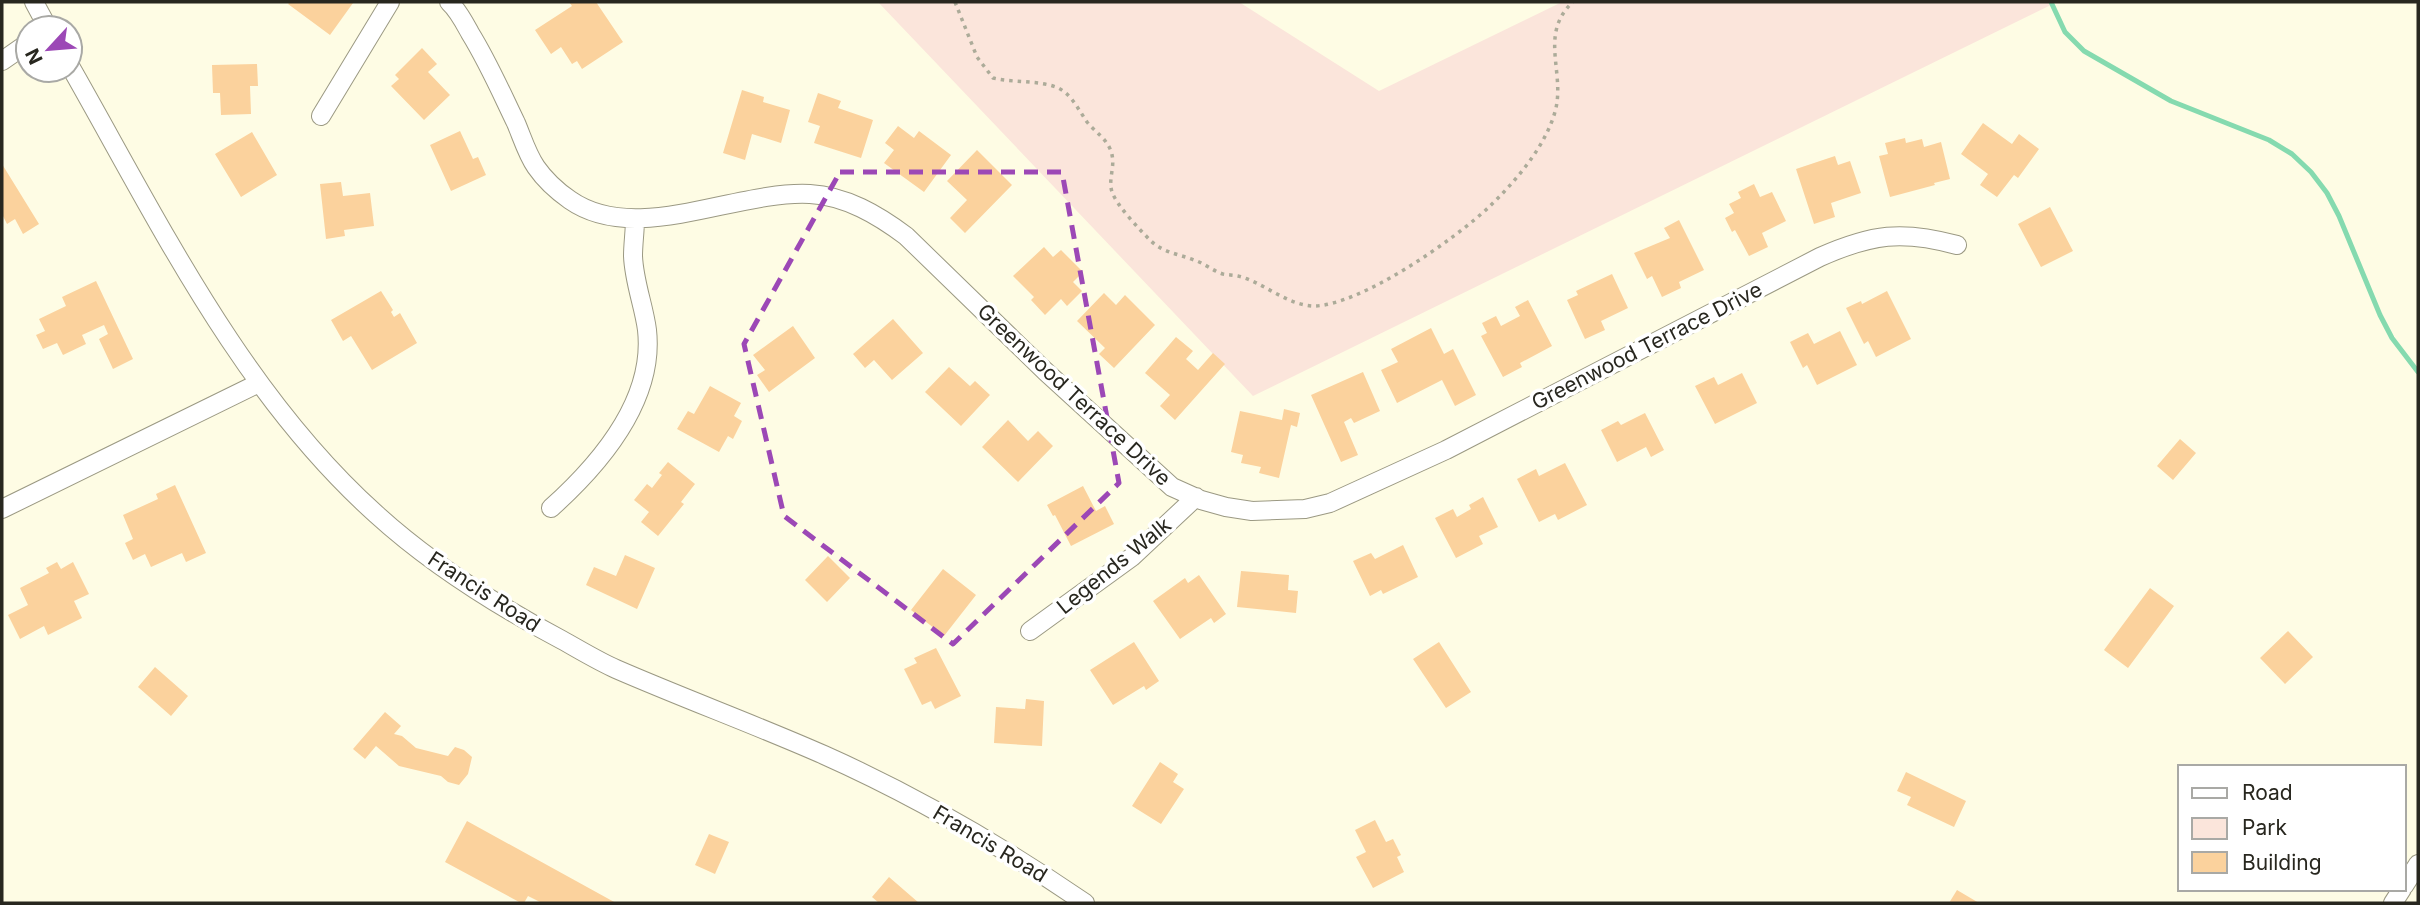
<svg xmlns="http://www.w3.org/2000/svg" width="2420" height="905" font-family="Inter,sans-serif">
	<rect width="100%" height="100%" fill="#fefce4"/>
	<!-- green -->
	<path fill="#fbe5db" d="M878,2h361l140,89 183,-89h495l-804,394z"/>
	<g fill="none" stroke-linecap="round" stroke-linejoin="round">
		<!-- stream -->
		<path stroke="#85daaf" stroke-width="5" d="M2051,2l14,30 19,19 87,50 98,39 23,14 19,18 16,21 12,23 41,99 12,23 26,34"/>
	</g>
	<!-- building -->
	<path fill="#fbd29d" d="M290,2h60l3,1 -23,32 -42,-31z
		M569,2h27l27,40 -41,27 -5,-8 -5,3 -11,-17 -10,7 -16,-24 37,-24z
		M422,48l15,16 -9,8 22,23 -26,25 -33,-34 8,-7 -4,-4z
		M257,64l1,22h-8l1,28 -30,1 -1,-22h-7l-1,-28z
		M742,90l22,7 -1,5 27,8 -9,33 -29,-9 -7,26 -22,-7z
		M818,93l23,8 -3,7 35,12 -12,38 -47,-15 6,-17 -12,-4z
		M1983,123l29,21 7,-10 20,15 -21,29 -4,-3 -17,22 -17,-12 8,-11 -27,-20z
		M898,126l16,12 5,-7 32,24 -27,37 -40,-29 10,-13 -9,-7z
		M460,131l13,28 5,-2 8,18 -35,16 -21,-46z
		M252,132l25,43 -36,22 -26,-43z
		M1905,138l1,5 16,-4 2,8 17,-5 9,37 -16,4 1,2 -45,12 -11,-41 9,-2 -3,-11z
		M977,150l35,35 -47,48 -15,-15 17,-18 -20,-19z
		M1835,156l3,9 12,-4 11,32 -30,10 4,14 -21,7 -18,-55z
		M2,164l37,60 -16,10 -8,-15 -8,5 -5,-10z
		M341,182l2,14 27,-3 4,33 -30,4 1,6 -19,3 -6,-55z
		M1754,184l6,13 12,-5 14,29 -24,12 6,14 -19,9 -14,-26 -3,2 -7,-14 9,-5 -5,-9 12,-6 -3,-6z
		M2050,207l23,44 -32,16 -23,-43z
		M1679,220l25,50 -25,12 2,6 -19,9 -10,-21 -5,3 -13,-26 36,-15 -6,-10z
		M1044,247l9,10 8,-7 22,22 -10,10 9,9 -15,15 -6,-7 -16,16 -14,-15 3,-3 -21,-21z
		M1612,274l16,34 -27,13 4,9 -20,9 -18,-39 11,-5 -2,-4z
		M96,281l37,78 -20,10 -14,-30 9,-5 -4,-9 -22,10 4,9 -23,11 -6,-12 -14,6 -7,-14 9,-4 -6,-12 27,-13 -4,-9z
		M381,291l12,19 -2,2 3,5 6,-4 17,30 -45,27 -21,-34 -8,5 -12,-21z
		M1887,291l24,48 -35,18 -8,-16 -4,3 -18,-36 15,-7 1,3z
		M1104,293l12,12 9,-10 30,30 -41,43 -15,-14 6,-6 -28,-27z
		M1528,300l24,46 -32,17 2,4 -19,10 -22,-41 6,-3 -5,-10 14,-7 5,10 19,-10 -5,-9z
		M893,319l30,34 -31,27 -18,-20 -9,8 -12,-14z
		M793,326l22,32 -46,34 -12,-17 8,-5 -12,-15z
		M1431,328l13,26 9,-5 23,46 -21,11 -13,-26 -45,23 -16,-33 17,-8 -7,-13z
		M1840,331l17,34 -40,20 -10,-20 -4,3 -13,-26 18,-9 6,11z
		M1176,337l17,14 -7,8 12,11 15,-17 12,11 -50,56 -15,-14 10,-11 -25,-22z
		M949,367l21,19 5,-5 15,14 -29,31 -36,-34z
		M1363,372l17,39 -26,12 -3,-5 -7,4 14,33 -17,7 -30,-67z
		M1742,373l15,30 -42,21 -20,-38 19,-9 4,8z
		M710,386l31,17 -7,13 8,5 -9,18 -5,-3 -9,16 -42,-23 11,-18 6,3z
		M1284,409l16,4 -3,14 -6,-2 -12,53 -20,-5 2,-6 -20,-4 2,-8 -12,-3 9,-41 42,9z
		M1645,413l19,37 -13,7 -5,-10 -29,15 -16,-32 17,-9 3,4z
		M1008,420l20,21 10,-10 15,15 -35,36 -36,-35z
		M2180,439l16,14 -23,27 -16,-14z
		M668,462l27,22 -14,18 3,2 -26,32 -17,-14 8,-10 -15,-12 13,-16 5,4 10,-13 -3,-2z
		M1565,463l22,42 -29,15 -3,-6 -16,8 -22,-43 19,-10 3,7z
		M175,485l31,68 -20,9 -4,-9 -31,14 -6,-13 -12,6 -8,-17 8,-4 -10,-24 35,-16 -2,-5z
		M1083,486l13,25 9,-5 9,18 -43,22 -16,-31 -2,1 -6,-11z
		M1483,497l15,30 -19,9 4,8 -27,14 -21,-40 18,-9 4,8 14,-8 -2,-4z
		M1403,545l15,32 -35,17 -2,-4 -11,6 -17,-35 18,-8 4,6z
		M625,555l30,13 -18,41 -51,-24 8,-18 22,9z
		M828,556l22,22 -23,24 -22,-22z
		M57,562l4,7 12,-7 16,32 -15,7 8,17 -34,17 -4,-9 -24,13 -12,-24 20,-10 -8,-17 29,-15 -3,-5z
		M943,569l33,26 -32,41 -33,-26z
		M1241,571l48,4 -1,15 10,1 -2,22 -59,-6z
		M1199,575l27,39 -12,9 -3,-5 -31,21 -27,-38 32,-23 3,5z
		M2150,588l24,18 -46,62 -24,-18z
		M2288,631l25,26 -28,27 -25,-26z
		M1134,642l25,39 -13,9 -2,-4 -31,19 -23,-35z
		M1439,642l32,50 -25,16 -33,-49z
		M936,648l25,48 -26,13 -4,-8 -9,4 -18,-36 13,-6 -3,-5z
		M155,667l33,29 -17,20 -33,-29z
		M1026,699l18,2 -2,45 -48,-3 2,-36 29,2z
		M385,712l16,14 -7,8 8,2 14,12 32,8 7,-9 9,3 8,7 -4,17 -9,11 -11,-3 -7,-6 -42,-10 -23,-20 -11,13 -12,-10z
		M1160,762l18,12 -5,8 11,7 -23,35 -29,-18z
		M1906,772l60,29 -12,26 -47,-22 4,-8 -14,-6z
		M1375,820l11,22 7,-3 8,16 -4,2 7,15 -31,16 -17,-31 10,-5 -11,-22z
		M467,821l149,82h-74l-14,-7 -4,7h-3l-76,-41z
		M709,834l20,8 -14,32 -20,-9z
		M889,877l30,26h-40l-7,-6z
		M1957,890l22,13h-30z"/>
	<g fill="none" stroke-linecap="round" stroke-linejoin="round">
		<!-- minor casing -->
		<g stroke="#9b9983" stroke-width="20">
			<path id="minor" d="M34,2l14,26
				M449,2c9,8 15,20 21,31 18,29 31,59 46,90 6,14 11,31 20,44 9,13 21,24 34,33 66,46 165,-10 240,-6 36,2 68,21 96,42l139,135 127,116 29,13 25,7 26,4 53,-2 25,-6 116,-53 374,-193c52,-23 82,-27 137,-12
				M2,61l26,-18
				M70,66c89,156 171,327 306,448 56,51 120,91 186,126 18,10 36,21 54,29 69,30 140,56 208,86 92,41 179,92 261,148
				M321,116l69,-114
				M551,508c49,-44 104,-107 96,-178 -3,-24 -13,-48 -14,-74 0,-12 2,-25 2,-37
				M2,509l257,-126
				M1030,631l102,-74 64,-60
				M2404,886l14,-22
				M2393,903l9,-14"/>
		</g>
		<!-- path -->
		<path stroke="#acab99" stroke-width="3.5" stroke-dasharray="3.5 5" stroke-linecap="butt" d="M955,2l22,55 16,21c21,5 43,2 63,9 15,6 22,22 31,35 9,11 22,18 25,33 3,12 -4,25 0,37 5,14 28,38 39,49 13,12 28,13 43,19 10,3 19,11 29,14 5,1 10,1 15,2 25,6 47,28 74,30 47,1 143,-67 177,-99 26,-25 56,-60 66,-95 11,-39 -17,-78 18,-110"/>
		<!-- minor -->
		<use href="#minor" stroke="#fff" stroke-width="18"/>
	</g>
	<!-- marked area -->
	<path fill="none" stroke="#9c48b6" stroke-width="5" stroke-dasharray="14 9" stroke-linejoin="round" d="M840,172h222l57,311 -166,161 -169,-128 -40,-172z"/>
	<g text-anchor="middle" stroke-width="7" stroke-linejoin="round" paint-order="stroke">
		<!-- street labels -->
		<g font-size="21" fill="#28271f" stroke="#fff">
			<text transform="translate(1647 346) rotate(-27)" y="7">Greenwood Terrace Drive</text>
			<text transform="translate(1074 395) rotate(43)" y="7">Greenwood Terrace Drive</text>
			<text transform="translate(1114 566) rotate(-39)" y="7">Legends Walk</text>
			<text transform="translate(484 592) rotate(33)" y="7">Francis Road</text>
			<text transform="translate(990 844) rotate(31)" y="7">Francis Road</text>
		</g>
	</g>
	<!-- border -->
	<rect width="2420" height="905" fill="none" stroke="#28271f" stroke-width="7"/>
	<!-- legend -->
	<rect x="2178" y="765" width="228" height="126" fill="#ffffff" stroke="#a9a9a5" stroke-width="2"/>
	<rect x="2192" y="788" width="35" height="10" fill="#ffffff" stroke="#a9a9a5" stroke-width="2"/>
	<text x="2242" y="800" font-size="21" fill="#28271f">Road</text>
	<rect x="2192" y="818" width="35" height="21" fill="#fbe5db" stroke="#a9a9a5" stroke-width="2"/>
	<text x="2242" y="835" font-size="21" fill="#28271f">Park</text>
	<rect x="2192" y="852" width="35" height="21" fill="#fbd29d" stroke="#a9a9a5" stroke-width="2"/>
	<text x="2242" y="870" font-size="21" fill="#28271f">Building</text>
	<!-- north arrow -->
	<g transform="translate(49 49) rotate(244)"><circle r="33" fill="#ffffff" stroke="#a9a9a5" stroke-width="2"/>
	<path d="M0-5L12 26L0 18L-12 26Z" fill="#9c48b6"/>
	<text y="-10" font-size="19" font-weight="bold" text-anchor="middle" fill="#28271f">N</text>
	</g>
</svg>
